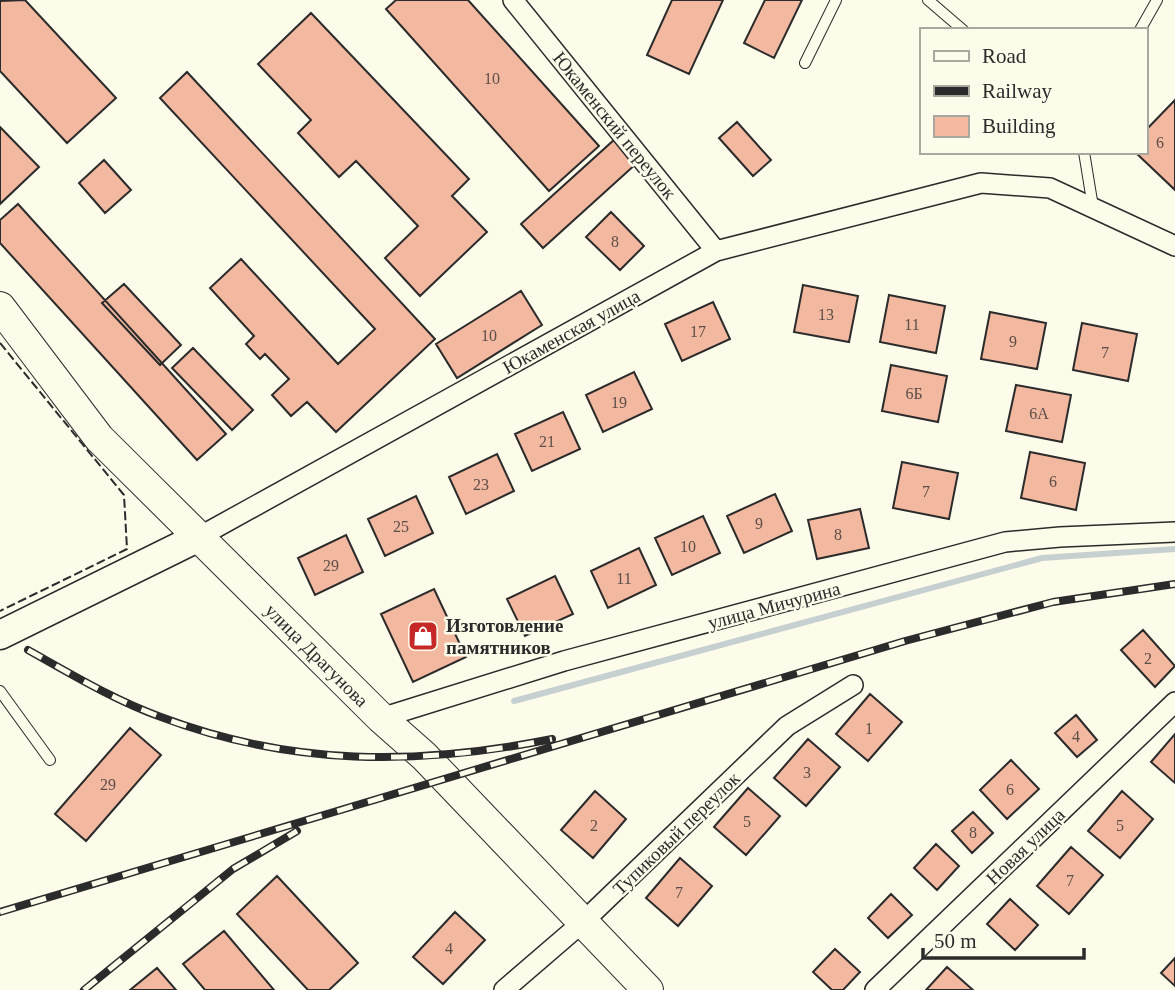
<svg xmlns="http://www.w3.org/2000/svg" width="1175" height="990" font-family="Georgia,serif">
	<rect width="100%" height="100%" fill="#fdfbea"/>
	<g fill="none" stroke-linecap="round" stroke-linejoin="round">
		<!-- stream -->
		<path stroke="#c7d0d0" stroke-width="6" d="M514,701l528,-143 133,-9"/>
	</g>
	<!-- building -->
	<path fill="#f2b8a0" stroke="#2b2b2b" stroke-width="2" d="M25,0l91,98 -49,45 -67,-72v-70z
		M396,0h72l131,146 -50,45 -163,-182z
		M672,0h51l-34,74 -42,-19z
		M765,0h37l-28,58 -30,-15z
		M311,13l158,166 -17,17 35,36 -67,64 -35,-38 33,-32 -62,-65 -17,16 -41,-44 13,-13 -53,-56z
		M187,72l248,267 -99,93 -29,-30 -16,14 -19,-21 17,-16 -24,-25 -5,5 -14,-15 8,-8 -44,-48 31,-29 97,105 37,-35 -215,-231z
		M1175,100v90l-40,-38h10v-21z
		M737,122l34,38 -18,16 -34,-38z
		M0,127l39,40 -39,37z
		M615,139l22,24 -94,85 -22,-24z
		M104,160l27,30 -26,23 -26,-30z
		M18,204l208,230 -29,26 -197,-217v-23z
		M611,212l33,34 -24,24 -34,-33z
		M124,284l57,61 -21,20 -58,-62z
		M803,285l55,11 -9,46 -55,-10z
		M521,291l21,34 -85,53 -21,-34z
		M889,295l56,11 -9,47 -56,-11z
		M713,302l17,37 -48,22 -17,-37z
		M990,312l56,11 -9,46 -56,-10z
		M1082,323l55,11 -9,47 -55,-11z
		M193,348l60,62 -21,20 -60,-62z
		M891,365l56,11 -9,46 -56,-11z
		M634,372l18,37 -49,23 -17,-37z
		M1016,385l55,10 -9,47 -56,-11z
		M563,412l17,37 -48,22 -17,-37z
		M1030,452l55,11 -9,47 -55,-12z
		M497,454l17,37 -48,23 -17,-37z
		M902,462l56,11 -9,46 -56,-11z
		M775,494l17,37 -48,22 -17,-37z
		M416,496l17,37 -48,23 -17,-37z
		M860,509l9,39 -52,11 -9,-39z
		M703,516l17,37 -48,22 -17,-37z
		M346,535l17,37 -48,23 -17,-37z
		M639,548l17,37 -48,23 -17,-37z
		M555,576l18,38 -48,22 -18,-37z
		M434,589l32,68 -53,25 -32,-68z
		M1143,630l32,36 -20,21 -34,-37z
		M870,694l32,28 -34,39 -32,-27z
		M1076,715l21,25 -20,17 -22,-24z
		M130,728l31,27 -75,86 -31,-27z
		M1175,734v49l-24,-21z
		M808,739l32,28 -34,39 -32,-28z
		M1011,760l28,29 -32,30 -27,-29z
		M748,788l32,28 -34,39 -32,-28z
		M595,791l31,28 -33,39 -32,-28z
		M1122,791l31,28 -33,39 -32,-27z
		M973,812l20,21 -21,20 -20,-22z
		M936,844l23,22 -22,24 -23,-22z
		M1071,847l32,28 -34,39 -32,-28z
		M680,858l32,28 -34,40 -32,-28z
		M277,876l81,87 -29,27h-21l-71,-76z
		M891,894l21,21 -24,23 -20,-20z
		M1010,899l28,26 -23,25 -28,-26z
		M455,912l30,28 -42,44 -30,-27z
		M224,931l50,59h-69l-22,-26z
		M835,949l25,23 -17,18h-11l-19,-18z
		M1175,958v28l-14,-13z
		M947,967l26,23h-47z
		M157,968l19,22h-46z"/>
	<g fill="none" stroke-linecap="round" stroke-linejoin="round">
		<!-- lane casing -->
		<g stroke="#2b2b2b" stroke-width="12">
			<path id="lane" d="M928,0l35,30
				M1140,30l17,-30
				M805,63l31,-63
				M1084,152l9,55
				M0,691l50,69"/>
		</g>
		<!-- street casing -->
		<g stroke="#2b2b2b" stroke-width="22">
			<path id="street" d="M513,0l203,251
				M199,537l517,-286 265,-68 69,5 125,58
				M381,718l183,-57 441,-119 55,-5 115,-5
				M504,990l79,-68 204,-196 66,-41
				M875,990l300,-288"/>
		</g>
		<!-- secondary casing -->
		<g stroke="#2b2b2b" stroke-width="31">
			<path id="secondary" d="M0,635l199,-98"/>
		</g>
		<!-- primary casing -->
		<g stroke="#2b2b2b" stroke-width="32">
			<path id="primary" d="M0,307l99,131 282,280 43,38 224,234"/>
		</g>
		<!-- lane -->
		<use href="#lane" stroke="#fdfbea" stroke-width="10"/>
		<!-- street -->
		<use href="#street" stroke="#fdfbea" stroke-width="19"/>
		<!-- secondary -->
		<use href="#secondary" stroke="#fdfbea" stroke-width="28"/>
		<!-- primary -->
		<use href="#primary" stroke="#fdfbea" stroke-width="30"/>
		<!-- rail casing -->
		<g stroke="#2b2b2b" stroke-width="8">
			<path id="rail" d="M28,650c43,24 86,50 133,67 130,49 256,49 391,22
				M0,912l905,-271 148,-39 122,-18
				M84,990l149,-121 64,-38"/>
		</g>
		<!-- rail -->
		<use href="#rail" stroke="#fdfbea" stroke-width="5" stroke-dasharray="16" stroke-linecap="butt"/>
		<!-- fence -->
		<path stroke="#2b2b2b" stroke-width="2" stroke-dasharray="9 3.5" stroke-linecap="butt" d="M0,343l124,152 3,54 -127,62"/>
	</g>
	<!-- icons -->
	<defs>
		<g id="shop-square" transform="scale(1.575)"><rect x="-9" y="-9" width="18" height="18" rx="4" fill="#c62828" stroke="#fdfbea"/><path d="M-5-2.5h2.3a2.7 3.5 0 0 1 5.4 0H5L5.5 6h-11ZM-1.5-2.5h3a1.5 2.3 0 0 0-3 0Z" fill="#fff"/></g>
	</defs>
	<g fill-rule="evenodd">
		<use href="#shop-square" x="423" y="636"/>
	</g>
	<g text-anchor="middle" stroke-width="5" stroke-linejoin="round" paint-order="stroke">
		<!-- number labels -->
		<g font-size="16" fill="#5d4e48">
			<text x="492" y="84">10</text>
			<text x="1160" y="148">6</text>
			<text x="615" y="247">8</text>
			<text x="826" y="320">13</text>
			<text x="912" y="330">11</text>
			<text x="698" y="337">17</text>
			<text x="489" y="341">10</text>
			<text x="1013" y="347">9</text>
			<text x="1105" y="358">7</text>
			<text x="914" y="399">6Б</text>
			<text x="619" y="408">19</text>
			<text x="1039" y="419">6А</text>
			<text x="547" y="447">21</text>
			<text x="1053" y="487">6</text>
			<text x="481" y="490">23</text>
			<text x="926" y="497">7</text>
			<text x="759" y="529">9</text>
			<text x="401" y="532">25</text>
			<text x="838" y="540">8</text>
			<text x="688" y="552">10</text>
			<text x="331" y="571">29</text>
			<text x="624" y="584">11</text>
			<text x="1148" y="664">2</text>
			<text x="869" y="734">1</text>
			<text x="1076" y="742">4</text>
			<text x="807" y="778">3</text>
			<text x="108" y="790">29</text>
			<text x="1010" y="795">6</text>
			<text x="747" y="827">5</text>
			<text x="594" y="831">2</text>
			<text x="1120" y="831">5</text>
			<text x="973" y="838">8</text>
			<text x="1070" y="886">7</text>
			<text x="679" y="898">7</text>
			<text x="449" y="954">4</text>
		</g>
		<!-- street labels -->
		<g font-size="19" fill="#2b2b2b" stroke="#fdfbea">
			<text transform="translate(615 125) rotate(51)" y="7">Юкаменский переулок</text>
			<text transform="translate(571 331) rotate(-29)" y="7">Юкаменская улица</text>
			<text transform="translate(774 605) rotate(-15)" y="7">улица Мичурина</text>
			<text transform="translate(317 655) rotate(45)" y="7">улица Драгунова</text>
			<text transform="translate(676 833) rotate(-44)" y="7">Тупиковый переулок</text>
			<text transform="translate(1025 846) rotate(-44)" y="7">Новая улица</text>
		</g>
		<!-- poi labels -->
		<g font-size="19" font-weight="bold" fill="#2b2b2b" stroke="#fdfbea" text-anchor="start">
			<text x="446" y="632">Изготовление<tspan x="446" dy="22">памятников</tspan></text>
		</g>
	</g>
	<!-- legend -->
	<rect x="920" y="28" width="228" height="126" fill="#fdfbea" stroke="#a9a89e" stroke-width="2"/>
	<rect x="934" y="51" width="35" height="10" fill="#fdfbea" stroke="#a9a89e" stroke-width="2"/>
	<text x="982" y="63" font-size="21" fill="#2b2b2b">Road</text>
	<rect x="934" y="86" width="35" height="10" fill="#2b2b2b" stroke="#a9a89e" stroke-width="2"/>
	<text x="982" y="98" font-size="21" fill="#2b2b2b">Railway</text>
	<rect x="934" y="116" width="35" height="21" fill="#f2b8a0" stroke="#a9a89e" stroke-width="2"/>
	<text x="982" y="133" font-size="21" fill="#2b2b2b">Building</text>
	<!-- scale -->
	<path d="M923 948v10h161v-10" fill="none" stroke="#2b2b2b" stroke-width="3.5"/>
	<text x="934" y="948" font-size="21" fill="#2b2b2b" stroke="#fdfbea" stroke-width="5" paint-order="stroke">50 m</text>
</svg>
